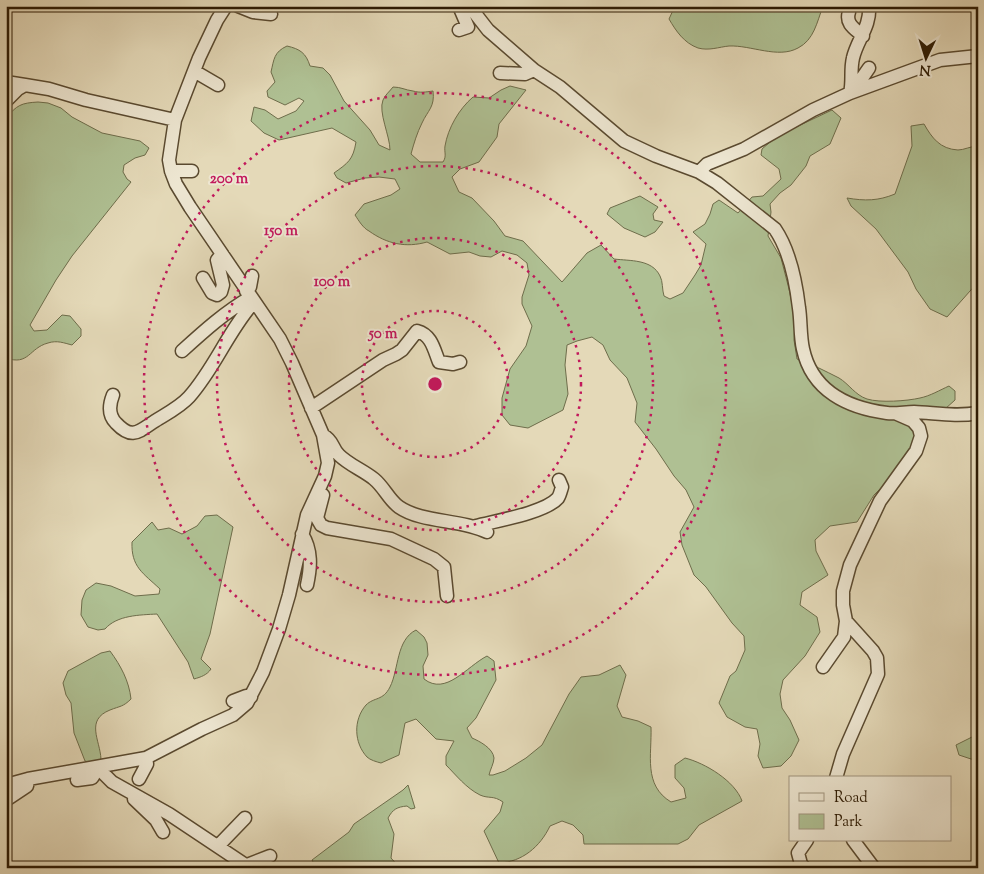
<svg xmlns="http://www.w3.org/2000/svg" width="984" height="874" font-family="'Sorts Mill Goudy',serif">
	<rect width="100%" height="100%" fill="#e4d9b8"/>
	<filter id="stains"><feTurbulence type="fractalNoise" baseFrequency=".004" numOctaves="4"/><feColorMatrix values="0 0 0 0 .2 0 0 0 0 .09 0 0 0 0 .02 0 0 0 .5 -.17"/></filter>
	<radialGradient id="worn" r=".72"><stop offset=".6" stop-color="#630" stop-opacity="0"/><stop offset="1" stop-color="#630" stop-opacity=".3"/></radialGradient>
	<!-- green -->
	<path fill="#afc093" stroke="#6e6d4b" d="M675,6h148c-6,16 -9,34 -25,42 -20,11 -47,-3 -69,-2 -10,1 -20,5 -31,2 -14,-5 -22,-17 -29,-29z
		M287,46c13,3 19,7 23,20l13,2 7,7 14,26 26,29 9,15 11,5c0,-14 -12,-38 -7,-50 2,-5 7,-9 10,-13 8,0 12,3 20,4 7,2 13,1 20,0 2,16 -5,19 -11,32 -5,10 -8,20 -11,31l9,8h23c4,-6 1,-10 2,-16 3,-18 14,-37 28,-49l16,1 12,-8 9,-4 16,4 -27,34 -2,13 -18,25 -19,7 -8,8 7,15 13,6 22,23 11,15 18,5 39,41 25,-29 14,-8 13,14c16,2 38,0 46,17 3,5 2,14 4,20l6,3 13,-6 12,-18 6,-10 5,-21 -13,-12 12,-8 5,-10 3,-10 6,-4 19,13 14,-16 11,-1 18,-17 -2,-10 -18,-14 1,-6 15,-13 55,-26 9,8 -11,26 -20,12 -4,10 -15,19 -11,8 -10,11 1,8 -3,24 13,22 8,31 6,29 -1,22 3,19c15,5 28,12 42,19 10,6 16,17 28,21 13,4 40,2 53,-1 10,-2 20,-8 29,-12l6,5v9l-10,9 -14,-1 -16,22v11l-30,43 -11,11 -17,27 -27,4 -15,14 1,11 12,24 -26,17 -2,13 17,12 3,15 -15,24 -22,24 -3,14 2,14 8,12 9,20 -8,16 -10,10 -18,2 -5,-12 2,-12 -3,-15 -12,-2 -18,-10 -8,-14 11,-27 6,-5 9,-21 -1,-14 -12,-13 -26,-36 -12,-12 -12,-30 -2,-13 14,-25 -8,-17 -12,-14 -18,-27 -21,-27 2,-19 -10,-25 -17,-18 -7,-15 -11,-8 -15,4 -10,4 -2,20 3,29 -5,16 -35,18 -18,-3 -8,-10v-17l8,-29 16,-23 6,-20 -10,-22v-7l7,-22 -2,-12 -10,-8 -15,-4 -11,6 -11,-1 -11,-4 -19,2 -23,-12c-21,6 -40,2 -58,-11 -6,-3 -10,-10 -14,-16l9,-11 27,-9 9,-6 -5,-10 -16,-2 -14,1 -19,5 -9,-5 -3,-5c14,-10 19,-13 22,-31l-24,-14 -53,12 -15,-7 -13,-12 3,-14 11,3 13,9 18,-8 8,-10 -5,-3 -14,7 -17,-8 -1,-6 8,-9 -4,-10c3,-13 3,-20 16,-26z
		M38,102l10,1 13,5 11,9 30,16 38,8 9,7 -4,7 -10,3 -11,7 -1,7 4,7 4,3 -59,74 -16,24 -26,45 4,6 13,-1 15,-15 8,1 11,13v7l-9,9c-8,-2 -15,-5 -24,-2 -19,5 -19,23 -42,15v-240c11,-13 15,-15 32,-16z
		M924,124c8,14 16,25 34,26 6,0 13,-4 20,-4v136l-31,35 -17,-8 -14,-20 -8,-17 -32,-43 -25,-23 -4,-8c18,3 31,3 48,-4l17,-48 -1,-20z
		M640,196l18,11 -5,7 1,6 9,2 -8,10 -10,5 -21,-9 -17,-14 3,-6z
		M217,515l16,12 -23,107 -9,25 10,10c-4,6 -10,8 -17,10l-6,-17 -31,-48c-17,1 -40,1 -52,15l-7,1 -10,-3 -7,-12 1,-15 4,-10 10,-7 15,3 24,10 24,-2 1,-5c-17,-16 -29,-22 -28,-47l20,-20 6,8 11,-2 13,6 15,-8 8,-10z
		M416,630l8,7 3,6 1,12 -5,11 1,13c22,17 42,-12 63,-23l7,5 2,19 -20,38 -9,10 5,10c7,3 21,10 22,20 0,5 -4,12 -5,17h4l12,-4 21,-13 16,-13 27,-51 12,-17 18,-2 21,-10 6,10 -9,31 5,11 16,4 13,6c1,28 -8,58 20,75l15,-4 -2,-10 -9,-10v-13l10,-7c20,5 50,23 57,43l-43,24 -11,14 -10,5h-94l-1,-9 -10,-10 -11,-4 -12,5c-10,21 -28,36 -51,37l-15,-32 16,-19 3,-10c-10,-7 -14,-3 -23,-7 -14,-7 -24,-20 -34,-30v-9l8,-15 -18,-2 -20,-20 -11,4 -6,32 -18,8c-4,-1 -11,-3 -14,-6 -13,-14 -14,-37 -1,-52 8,-8 17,-4 24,-18 9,-18 6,-47 26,-57z
		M110,651c11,15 19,30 21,48 -8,8 -11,7 -21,11 -25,10 -10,30 -9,49l-9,4 -7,-2 -11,-28 -3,-30 -5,-8 -3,-12 5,-12 33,-18z
		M978,734v24l-4,2 -15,-5 -3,-10z
		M408,785l7,23 -4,1 -4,-3c-10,1 -14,3 -19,12l6,16 -3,24 9,10h-84l-4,-8 37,-28 5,-8 49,-34z"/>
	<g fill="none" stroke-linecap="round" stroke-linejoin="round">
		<!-- minor casing -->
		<g stroke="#5a4a30" stroke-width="15">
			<path id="minor" d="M238,6l15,6 18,2
				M466,6l8,6 14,18 46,40 26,17 64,54 32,15 43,16 18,11 58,46c15,22 21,53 24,79 2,13 1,28 4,41 9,42 45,59 84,64 9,1 18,-1 27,-1 22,1 42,5 64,1
				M849,12c-4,12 6,17 14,24
				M459,30l9,-3 -9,-21
				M194,71l24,14
				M500,73l25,1 9,-4
				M6,82l19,3
				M852,86l8,-5 9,-13
				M850,93c3,-12 0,-23 3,-35 4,-18 18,-32 16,-52
				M6,101l12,-12 7,-4 24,4 37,11 89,20
				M171,171h21
				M699,172l8,-8 37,-15 69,-39 37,-17 90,-33 38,-4
				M203,278l9,15 5,2 4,-3 2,-7 -6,-25 5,-6
				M246,291l4,-4 2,-11
				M182,351c22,-20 43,-39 69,-54
				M113,395c-4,10 -5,20 3,28 16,17 22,9 39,-2 11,-7 25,-14 34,-24 26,-29 39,-66 65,-95
				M311,408l72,-48 13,-6 6,-4 15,-19c15,4 17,19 22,31l14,2 7,-2
				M323,435c11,6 8,12 16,20 10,10 24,15 35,24 10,8 15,21 25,28 23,16 62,12 88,25
				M323,495l-6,23 4,7 6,3 64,11 43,20 10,8 3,29
				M476,526c19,-5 69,-13 82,-28 2,-3 3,-8 4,-11l-3,-7
				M302,534c10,16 9,33 5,51
				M823,667l21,-30 2,-16
				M233,701l13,-5 5,1
				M103,767l1,7 8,8 57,32 81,54
				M836,778l7,-24 35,-80 -1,-16 -4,-7 -27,-30 -3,-16v-14l7,-26 30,-64 36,-50 5,-15 -2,-8 -6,-7 -16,-7
				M139,779l8,-15 -1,-6
				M77,780l15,-2 7,-11
				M6,785l22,-6 118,-21 56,-29 31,-14 14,-12 16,-31 16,-43 10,-34 18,-80 18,-39 3,-13 -5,-28 -31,-72 -12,-24 -90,-132 -14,-23 -5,-13 -2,-11 6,-40 24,-62 18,-38 9,-14
				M134,799l22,21 7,12
				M6,800l21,-14 1,-7
				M853,840l21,28
				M218,846l27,-28
				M247,865l23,-9
				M805,868l-4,-4 -3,-11 9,-13"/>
		</g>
		<!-- minor -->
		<use href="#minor" stroke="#ede6d1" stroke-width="12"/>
	</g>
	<!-- distance rings -->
	<g fill="none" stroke="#c2185b" stroke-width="2.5" stroke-dasharray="2.5 5">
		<circle cx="435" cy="384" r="73"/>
		<circle cx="435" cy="384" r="146"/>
		<circle cx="435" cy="384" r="218"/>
		<circle cx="435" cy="384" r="291"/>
	</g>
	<circle cx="435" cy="384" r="8" fill="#c2185b" stroke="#ede6d1" stroke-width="2.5"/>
	<g font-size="15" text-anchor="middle" font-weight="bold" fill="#c2185b" stroke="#ede6d1" stroke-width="4" stroke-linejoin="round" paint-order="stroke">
		<text x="229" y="183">200 m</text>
		<text x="281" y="235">150 m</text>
		<text x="332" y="286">100 m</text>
		<text x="383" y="338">50 m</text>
	</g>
	<!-- margin -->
	<rect width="984" height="874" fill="none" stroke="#e4d9b8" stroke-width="25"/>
	<rect x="8" y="8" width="969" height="859" fill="none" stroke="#2c1a03" stroke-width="2.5"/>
	<rect x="12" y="12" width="959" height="849" fill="none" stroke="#2c1a03"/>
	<!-- legend -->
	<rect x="789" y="776" width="162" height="65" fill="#ede6d1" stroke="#a0947f"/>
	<rect x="799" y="793" width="25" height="8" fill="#ede6d1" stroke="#a0947f"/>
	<text x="834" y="802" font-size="15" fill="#2c1a03">Road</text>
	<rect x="799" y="814" width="25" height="15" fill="#afc093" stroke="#a0947f"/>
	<text x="834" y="826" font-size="15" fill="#2c1a03">Park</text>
	<!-- north arrow -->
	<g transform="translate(926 58) rotate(184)" stroke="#ede6d1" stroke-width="4" paint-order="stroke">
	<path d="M0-4L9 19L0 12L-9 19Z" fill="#2c1a03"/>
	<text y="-8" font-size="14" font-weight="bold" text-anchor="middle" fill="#2c1a03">N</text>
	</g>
	<rect width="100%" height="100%" filter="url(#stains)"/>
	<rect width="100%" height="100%" fill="url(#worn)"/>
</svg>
